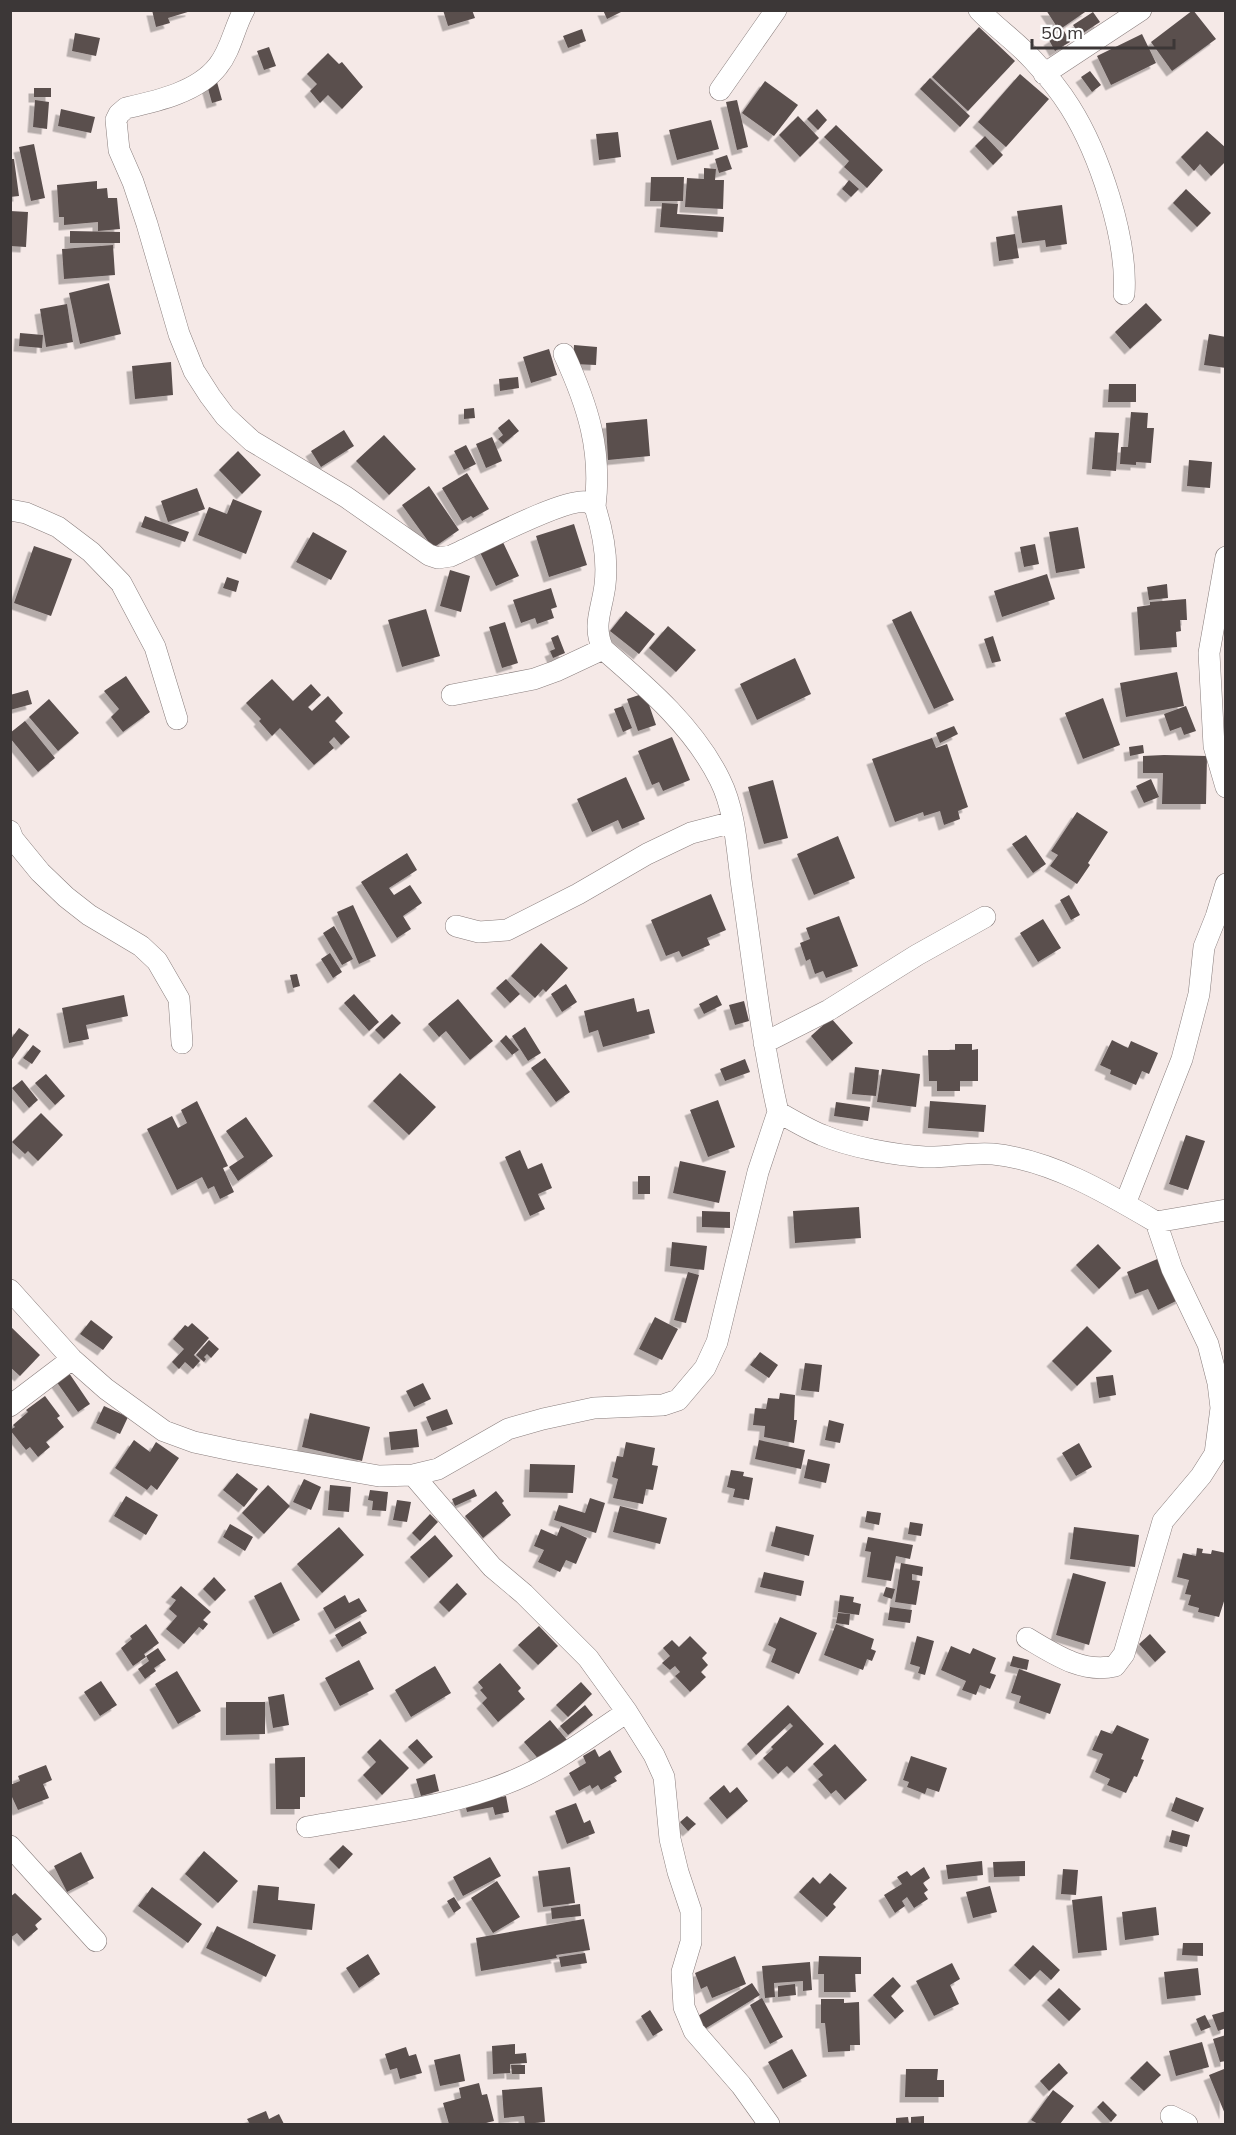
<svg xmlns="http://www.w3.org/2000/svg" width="1236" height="2135" font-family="Mulish,sans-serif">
	<defs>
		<filter id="shadow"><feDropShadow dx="-5.5" dy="5.5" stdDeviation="0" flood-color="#0004"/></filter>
	</defs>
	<rect width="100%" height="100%" fill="#f5e9e7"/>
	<!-- building -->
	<path fill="#5a4f4e" filter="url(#shadow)" d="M152,10h39v1l-23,7 2,5 -14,4z
		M443,10h29l3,8 -27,8z
		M603,10h22l-18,9z
		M1046,10h42l-29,20z
		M1193,10l23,29 -44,32 -21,-29z
		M1093,12l7,10 -20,13 -7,-10z
		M979,27l36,34 -47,50 -36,-34z
		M582,29l4,12 -18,7 -5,-12z
		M1064,31l6,11 -15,9 -6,-11z
		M75,33l25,5 -4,18 -24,-5z
		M1142,34l14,29 -45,22 -14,-29z
		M269,47l7,19 -12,4 -7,-19z
		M328,53l11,11 3,-2 21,25 -21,22 -14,-14 -8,8 -10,-12 7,-7 -10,-10z
		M1090,71l11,14 -9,7 -11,-15z
		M1020,74l29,25 -43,48 -28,-25z
		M930,78l40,38 -10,11 -40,-38z
		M765,81l33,24 -24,31 -32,-23z
		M217,82l5,18 -10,3 -5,-18z
		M34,88h17v9h-17z
		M35,100l14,2 -2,27 -14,-2z
		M737,100l11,47 -11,3 -11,-48z
		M61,109l34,8 -4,16 -33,-7z
		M817,109l10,11 -9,10 -11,-11z
		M798,116l21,22 -19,19 -21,-22z
		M711,120l8,29 -42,11 -8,-30z
		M836,125l47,45 -16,18 -23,-21 5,-6 -25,-24z
		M1207,131l19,17v13l-15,15 -11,-12 -6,7 -13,-14z
		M618,132l3,25 -22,3 -3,-26z
		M985,136l18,19 -10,10 -18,-19z
		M34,144l11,54 -14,3 -12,-54z
		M727,155l5,14 -13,4 -4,-14z
		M10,159h4l5,37 -9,1z
		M704,168l12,1 -1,11h9l-1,29 -38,-2 2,-29 17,1z
		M651,177h33l-1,24h-33z
		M849,180l10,9 -8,8 -9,-8z
		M97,181v8l10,-1 1,10h9l3,31 -22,2v-9l-34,3v-8h-5l-2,-32z
		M1186,189l25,24 -14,14 -24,-24z
		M662,203l16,1 -1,10 47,3 -1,15 -63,-5z
		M1062,205l5,39 -21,3 -1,-7 -23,3 -5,-32z
		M10,211l18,1 -2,35 -16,-1z
		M70,231l50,1v11h-50z
		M1015,234l4,24 -20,3 -3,-24z
		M113,245l2,30 -51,4 -2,-30z
		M109,283l12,51 -41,10 -11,-51z
		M1146,303l16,17 -32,29 -15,-17z
		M67,304l6,38 -27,5 -6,-38z
		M20,333l23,2 -1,13 -23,-2z
		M1209,334l17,3v31l-22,-3z
		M574,345l23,2 -1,18 -23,-1z
		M549,349l8,26 -26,8 -8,-26z
		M171,362l2,33 -38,4 -3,-33z
		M518,377l1,11 -19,3 -1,-12z
		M1109,384h27v18h-28z
		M474,408l1,10 -11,1v-10z
		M1131,412l17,1 -1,15h7l-3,35 -15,-1v3l-16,-1 1,-17h7z
		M509,419l10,12 -16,13 -5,-5 5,-4 -5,-7z
		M647,419l3,37 -42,4 -2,-37z
		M344,430l10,16 -33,21 -10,-16z
		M1095,432l24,1 -3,38 -24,-2z
		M384,435l32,34 -27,26 -33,-34z
		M492,437l10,24 -16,7 -10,-24z
		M466,445l10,19 -12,6 -10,-19z
		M238,451l23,24 -19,19 -23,-24z
		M1189,460l23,2 -2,26 -23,-2z
		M467,473l22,36 -16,9 -2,-2 -9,5 -20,-33z
		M429,486l30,44 -26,18 -31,-43z
		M197,488l8,21 -37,13 -7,-21z
		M233,499l29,12 -16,43 -48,-19 11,-28 18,7z
		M145,516l44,16 -4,10 -44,-15z
		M574,524l13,41 -38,12 -13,-41z
		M1078,527l7,41 -29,5 -7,-41z
		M313,532l34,19 -16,29 -35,-18z
		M501,538l18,38 -23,10 -18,-38z
		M1035,544l4,20 -15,3 -4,-20z
		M34,546l38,13 -21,57 -37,-13z
		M450,570l20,6 -9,36 -21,-6z
		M1047,574l8,25 -53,18 -8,-26z
		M227,577l12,4 -3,11 -13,-4z
		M1167,584l1,14 -19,2 -2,-13z
		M551,588l6,19 -6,2 3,9 -17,6 -2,-6 -14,5 -8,-23z
		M1186,599l1,21h-7l1,11 -5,1 1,15 -37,3 -3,-43 13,-2v-3z
		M426,609l14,47 -38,11 -14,-47z
		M626,611l29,23 -16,20 -29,-23z
		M911,611l43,89 -20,9 -42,-89z
		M505,622l13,41 -16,5 -13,-41z
		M668,626l28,24 -20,22 -27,-24z
		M558,635l7,18 -12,5 -3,-7 5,-2 -4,-11z
		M993,636l8,25 -9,2 -8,-24z
		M795,658l16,36 -54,26 -17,-36z
		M1177,672l7,34 -58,11 -6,-34z
		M126,676l24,36 -27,20 -12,-15 8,-8 -15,-18z
		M272,679l21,22 18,-17 10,11 -13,12 4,4 16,-15 15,17 -8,8 15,16 -9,8 -7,-8 -5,5 5,6 -20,17 -34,-37 -8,8 -13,-15 2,-2 -15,-16z
		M28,690l4,14 -22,6v-15z
		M645,693l11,32 -18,6 -11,-32z
		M1103,698l17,47 -37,14 -18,-46z
		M49,699l30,34 -21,18 -29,-34z
		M623,706l9,22 -9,4 -9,-23z
		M1186,706l10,25 -12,4 -3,-8 -11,4 -6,-17z
		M25,721l30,37 -17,14 -28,-34v-5z
		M954,726l4,8 -18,9 -4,-10z
		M672,737l18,43 -27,11 -4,-9 -7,3 -14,-34z
		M932,738l4,10 11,-4 21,63 -10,4 2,8 -16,6 -4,-14 -16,5 -1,-4 -28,10 -23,-63z
		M1143,745l1,8 -14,3 -1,-9z
		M1164,755l43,1 -1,48h-44l1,-31h-20v-17z
		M626,777l19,42 -23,10 -4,-9 -26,12 -15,-33z
		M1151,779l8,18 -15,6 -8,-17z
		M773,780l15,58 -24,6 -16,-57z
		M1077,812l31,20 -20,31 2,2 -13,19 -27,-18 8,-11 -7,-4z
		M1026,835l20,29 -13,9 -21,-29z
		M838,836l17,42 -41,17 -17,-41z
		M407,853l10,17 -28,18 5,7 16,-10 12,18 -19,13 8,13 -14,9 -36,-56z
		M711,894l15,36 -19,8 3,7 -28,12 -3,-6 -13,5 -15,-36z
		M1069,895l11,20 -9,5 -11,-20z
		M353,905l23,51 -17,8 -22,-52z
		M839,916l19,50 -32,12 -3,-7 -8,3 -5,-15 -4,2 -6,-18 10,-4 -4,-11z
		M1043,919l18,29 -23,14 -18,-29z
		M334,926l19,33 -11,6 -19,-32z
		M541,943l27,25 -22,24 -3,-3 -8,9 -24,-22z
		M330,953l12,19 -9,6 -12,-19z
		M297,974l3,12 -7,2 -3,-13z
		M506,979l14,15 -10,9 -14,-15z
		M566,984l11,18 -15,10 -11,-18z
		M354,994l25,28 -10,9 -25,-28z
		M124,995l4,21 -42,9 3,14 -20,4 -7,-35z
		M717,995l5,10 -18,9 -5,-10z
		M634,998l3,14 12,-3 6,24 -52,14 -5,-17 -9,3 -5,-22z
		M458,999l35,42 -23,19 -24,-29 -7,6 -11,-13z
		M744,1001l5,20 -14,4 -6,-20z
		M392,1014l9,9 -17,16 -9,-9z
		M831,1018l22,25 -21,18 -21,-25z
		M525,1027l16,26 -13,8 -16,-25z
		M19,1028l10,7 -19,27v-22z
		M506,1035l13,15 -7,5 -12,-14z
		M1112,1040l16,8 3,-7 27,12 -9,21 -7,-3 -6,14 -26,-11 1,-4 -11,-5z
		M955,1044h17v6l6,-1v32h-18v10h-23v-10h-8l-1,-31h27z
		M33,1045l8,6 -9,13 -9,-6z
		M545,1058l25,34 -14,10 -25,-34z
		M745,1059l5,13 -25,9 -5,-12z
		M855,1067l24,3 -3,26 -24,-2z
		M882,1069l38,5 -4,33 -39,-5z
		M400,1073l36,34 -27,28 -36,-34z
		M46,1074l19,22 -10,9 -20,-22z
		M22,1080l16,20 -9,8 -17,-20z
		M718,1100l17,47 -27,10 -18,-47z
		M197,1101l31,65 -5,2 11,24 -14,7 -6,-13 -6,3 -6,-12 -25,13 -30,-61 25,-13 6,12 9,-5 -6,-13z
		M930,1101l56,4 -2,27 -56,-4z
		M836,1102l34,5 -2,14 -34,-5z
		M41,1113l22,22 -25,26 -10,-10 -3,3 -13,-12z
		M246,1117l27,39 -35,25 -9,-14 15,-10 -18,-26z
		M1186,1135l19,6 -17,49 -19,-6z
		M520,1150l8,19 14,-6 10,25 -14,6 7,15 -15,7 -25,-59z
		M680,1161l46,10 -7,32 -46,-10z
		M638,1176h12v18h-12z
		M859,1207l2,31 -66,5 -2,-32z
		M702,1211l28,1v16l-28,-1z
		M672,1242l35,4 -3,24 -34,-4z
		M1098,1244l23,24 -22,21 -23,-24z
		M1162,1257l20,41 -24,12 -10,-21 -13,5 -8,-22z
		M688,1272l11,3 -13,48 -12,-3z
		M655,1317l23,12 -16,31 -23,-11z
		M91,1320l22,17 -10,13 -23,-16z
		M192,1323l17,15 -15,17 6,6 -7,8 -8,-7 -6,7 -7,-7 12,-13 -11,-10 12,-14 3,2z
		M10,1326l30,29 -20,21 -10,-9z
		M1087,1326l25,25 -35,35 -25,-25z
		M209,1340l10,9 -8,9 -4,-4 -3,3 2,2 -2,3 -8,-7z
		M760,1352l18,13 -9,13 -19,-13z
		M805,1363l17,2 -3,27 -18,-2z
		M69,1373l21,31 -12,8 -22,-31z
		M1113,1375l3,20 -17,3 -3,-21z
		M423,1383l8,16 -17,8 -8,-16z
		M780,1393l15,2 -1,25h3l-3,23 -30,-6 1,-11 -12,-1 2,-17 11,1 2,-11 11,1z
		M45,1396l15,20 -3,2 7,9 -18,15 4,5 -12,10 -8,-10 -4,3 -16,-20 5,-3 -2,-2 15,-13 -2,-2z
		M104,1406l24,11 -8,17 -24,-11z
		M447,1409l6,15 -21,7 -6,-14z
		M310,1413l60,14 -8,34 -60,-14z
		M829,1420l15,4 -4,19 -15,-3z
		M417,1429l2,18 -28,3 -2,-18z
		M134,1440l16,12 6,-10 23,16 -22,32 -6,-5 -4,5 -32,-22z
		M759,1440l46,10 -4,19 -46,-10z
		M626,1442l29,6 -3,17 6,1 -5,24 -7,-1 -3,15 -30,-6 5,-19 -6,-2 5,-21 6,1z
		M1079,1443l13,24 -16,9 -14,-23z
		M808,1459l22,5 -4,19 -22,-5z
		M530,1464l45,1 -2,28 -44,-1z
		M731,1470l13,2 -1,4 10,2 -4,22 -16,-3 2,-8 -8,-2z
		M237,1473l21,16 -14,18 -21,-17z
		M304,1479l17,8 -10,23 -18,-8z
		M268,1485l22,21 -26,28 -22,-21z
		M330,1485l21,2 -2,25 -21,-2z
		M474,1489l3,7 -22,10 -3,-7z
		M370,1490l18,2 -2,19 -14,-1 1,-9 -5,-1z
		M496,1491l8,10 -2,2 9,12 -28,23 -18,-22z
		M126,1496l32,19 -12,20 -32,-19z
		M590,1498l15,5 -9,30 -42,-13 5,-15 26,8z
		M397,1500l14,2 -4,20 -14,-2z
		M620,1506l47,12 -7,26 -47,-12z
		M867,1511l14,2 -2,12 -14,-3z
		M430,1514l8,8 -18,19 -8,-8z
		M910,1522l13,2 -2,12 -13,-2z
		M230,1524l23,13 -8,14 -22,-14z
		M561,1526l26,12 -11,26 -10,-4 -6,12 -22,-10 6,-12 -10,-4 7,-17 16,7z
		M776,1526l38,9 -5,21 -38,-10z
		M339,1527l25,28 -42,38 -25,-29z
		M1074,1527l65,8 -4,32 -65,-8z
		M435,1535l18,21 -24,22 -19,-21z
		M868,1537l45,8 -3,14 -14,-3 -5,25 -24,-4 4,-25 -6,-1z
		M1197,1548l6,1 -1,4 9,1 1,-4 14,3v42l-7,22 -21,-5 1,-4 -11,-3 3,-10 -6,-1 4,-14 -12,-3 6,-24 13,3z
		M901,1563l22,4 -1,9 -10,-2v6l8,1 -4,24 -21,-3z
		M764,1572l40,9 -3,15 -41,-9z
		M1073,1573l33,9 -17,63 -33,-10z
		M214,1577l12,13 -11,11 -12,-12z
		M281,1582l19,38 -27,14 -19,-38z
		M457,1583l10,11 -18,18 -10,-10z
		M181,1586l30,26 -8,8 5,4 -5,6 -4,-3 -15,17 -18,-15 11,-13 -8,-7 7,-9 -5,-3z
		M886,1587l9,2 -3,10 -9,-3z
		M345,1595l4,8 10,-5 8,13 -32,18 -12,-21z
		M840,1595l14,2 -1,5 8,2 -2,11 -21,-3z
		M890,1607l22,3 -2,13 -22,-3z
		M838,1613l12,1 -1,11 -13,-2z
		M780,1617l37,16 -18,41 -28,-12 5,-13 -8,-4z
		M360,1621l7,12 -25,14 -7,-12z
		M146,1624l13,19 -15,11 2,3 -13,9 -12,-18 11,-9 -2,-3z
		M836,1624l38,15 -3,10 5,2 -4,10 -5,-2 -4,11 -39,-15z
		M539,1626l19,20 -20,19 -20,-20z
		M1150,1634l16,18 -11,10 -16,-18z
		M690,1636l17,17 -5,5 6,7 -7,7 5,5 -16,15 -15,-16 5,-4 -5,-6 -5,4 -8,-7 8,-7 -7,-8 9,-8 7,7z
		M917,1636l17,5 -9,34 -7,-2 2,-6 -10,-3z
		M951,1646l19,8 3,-6 23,10 -6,15 6,2 -6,14 -10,-4 -4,10 -14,-5 4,-9 -25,-11z
		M158,1648l8,12 -12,8 2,3 -11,8 -7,-10 11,-8 -3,-5z
		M1013,1656l16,4 -2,10 -17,-4z
		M359,1660l15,29 -34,17 -15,-28z
		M500,1663l21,25 -3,3 7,8 -27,23 -16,-19 5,-5 -7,-8 3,-2 -5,-6z
		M435,1666l16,27 -40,24 -16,-27z
		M1019,1669l42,15 -11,30 -31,-11 2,-7 -10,-3z
		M177,1671l24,40 -23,13 -23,-40z
		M101,1681l16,24 -17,11 -16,-24z
		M581,1682l11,12 -24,23 -12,-12z
		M284,1694l5,31 -16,3 -5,-31z
		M226,1702h39v32l-39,1z
		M585,1705l8,10 -25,20 -8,-9z
		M788,1705l36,39 -30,29 -7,-7 -9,8 -15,-16 10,-9 -2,-2 22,-21 -3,-3 -34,32 -9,-11z
		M550,1720l17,20 -26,22 -17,-20z
		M1117,1725l32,14 -8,20 3,1 -7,17 -3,-1 -8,17 -19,-8 3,-6 -15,-7 8,-18 -11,-4 9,-20 11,4z
		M380,1739l29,29 -27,27 -19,-20 13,-13 -9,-10z
		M417,1739l16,18 -9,7 -16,-17z
		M835,1744l32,36 -22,20 -9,-10 -5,4 -13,-15 5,-4 -10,-11z
		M595,1749l4,8 11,-7 12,22 -8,5 3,4 -16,9 -3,-5 -6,4 -2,-4 -11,6 -10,-18 17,-10 -3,-7z
		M911,1756l36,12 -8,24 -12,-4 -2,6 -18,-7 2,-5 -6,-2z
		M305,1757v40h-5v12h-24l-1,-51z
		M46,1765l6,15 -9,4 6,14 -31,12 -6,-13 -2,1v-13l10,-4 -2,-5z
		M435,1774l4,17 -18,5 -5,-17z
		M724,1785l6,8 7,-6 11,14 -21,18 -18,-21z
		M506,1796l3,16 -14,3 -2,-8 -26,5 -2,-8z
		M1176,1797l28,11 -6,14 -27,-11z
		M576,1803l8,20 6,-3 5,13 -28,11 -12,-33z
		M687,1816l9,8 -8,7 -8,-9z
		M1172,1830l18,5 -3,12 -18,-5z
		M343,1845l10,9 -14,15 -10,-10z
		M204,1851l34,30 -20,22 -33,-29z
		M81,1852l13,26 -27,14 -13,-26z
		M490,1857l11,19 -38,20 -10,-19z
		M982,1861l1,14 -35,4 -2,-14z
		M1025,1861v15l-31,1 -1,-15z
		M570,1867l5,36 -32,4 -5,-36z
		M924,1867l6,11 -7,5 5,7 -4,3 4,6 -14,9 -7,-11 -5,4 3,5 -10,7 -11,-18 18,-11 -5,-7 10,-6 4,5z
		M1063,1869l15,1 -2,25 -15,-1z
		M830,1873l17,15 -14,16 3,3 -9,10 -28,-25 14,-15 7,7z
		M497,1881l23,36 -27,16 -22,-35z
		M258,1885l21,2 -1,13 37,4 -3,26 -59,-7z
		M990,1886l7,26 -24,6 -7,-26z
		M152,1887l50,37 -14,19 -50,-37z
		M15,1893l27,26 -7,6 3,4 -14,12 -7,-8 -7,5v-41z
		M1102,1896l5,54 -29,3 -6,-53z
		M454,1897l7,11 -7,5 -7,-12z
		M580,1904l1,12 -29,3 -1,-11z
		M1156,1907l3,28 -34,5 -3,-28z
		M584,1919l6,31 -34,5 1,3 -76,13 -5,-33z
		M217,1926l59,29 -10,22 -60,-29z
		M1183,1943h20v13l-21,-1z
		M1033,1945l27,25 -9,10 -11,-10 -10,10 -16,-15z
		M585,1953l2,10 -26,4 -2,-10z
		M368,1954l12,20 -21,14 -13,-20z
		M735,1956l11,28 -34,14 -5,-12 -6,3 -6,-16z
		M819,1956l42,1v17h-6l1,18h-32v-18h-6z
		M810,1962l2,28 -9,1v-10l-29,2 1,14 -10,1 -3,-32z
		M952,1963l8,16 -10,6 9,19 -25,12 -18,-35z
		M1198,1968l3,27 -34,4 -3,-27z
		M893,1977l8,9 -10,10 13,15 -9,8 -22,-24z
		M752,1983l8,12 -57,35 -7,-13z
		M795,1984l1,11 -18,2v-11z
		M1059,1988l22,21 -12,12 -22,-21z
		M762,1998l21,39 -13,7 -20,-39z
		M821,1999h23v4l15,-1 1,43h-10v6l-22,1 -3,-29h-4z
		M650,2010l13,20 -10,6 -12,-20z
		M1226,2011v17l-8,3 -6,-16z
		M1205,2015l6,12 -10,4 -5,-12z
		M1226,2035v26l-6,1 -7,-23z
		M1202,2042l7,25 -33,9 -7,-25z
		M515,2044v10l11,-1 1,10 -17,1v9l-17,1 -1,-28z
		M406,2047l3,9 7,-2 6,19 -22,6 -3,-11 -7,2 -5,-16z
		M792,2049l15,27 -24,13 -15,-27z
		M460,2054l5,27 -25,5 -6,-26z
		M1147,2061l14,14 -17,16 -14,-13z
		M1059,2063l9,10 -19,18 -9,-10z
		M511,2065h14v9h-13z
		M906,2069h32l-1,11h7v17h-39z
		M1224,2069l2,3 -1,42 -16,-39z
		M479,2083l3,12 5,-1 7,27 -12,3h-33l-6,-21 18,-5 -2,-10z
		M542,2087l3,35 -20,2 -1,-8 -20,2 -2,-28z
		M1053,2090l21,16 -14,18h-22l-7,-4z
		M1103,2101l14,14 -6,7 -14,-15z
		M266,2111l3,8 10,-5 5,10h-34l-3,-5z
		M924,2116v8h-13v-7z
		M908,2117l1,7h-13v-6z"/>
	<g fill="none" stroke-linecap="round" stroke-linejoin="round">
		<!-- minor casing -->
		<g stroke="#897e7d" stroke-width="22">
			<path id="minor" d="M244,10c-10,18 -13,40 -26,56 -20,26 -61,35 -92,42l-7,6 -3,6 3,30 14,32 14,42 32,110 15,37 16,25 15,20 27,25 94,56 83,58 9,3 13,-2c25,-11 114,-59 136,-54 3,1 6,3 8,5 8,25 13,52 10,78 -3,25 -13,40 -2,64 44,38 91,78 117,131 16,32 17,73 22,107 11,75 19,151 36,225 14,8 29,17 44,23 28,12 72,20 103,22 22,1 45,-5 68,-3 58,6 114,39 163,68l70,-12
				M979,10c17,18 38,32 54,50 13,14 27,31 37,47 29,46 58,132 54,187
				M1044,74l97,-64
				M720,90l56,-80
				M564,354c24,52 38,96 31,153
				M10,510l16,3 32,14 33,25 30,31 34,64 22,72
				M1226,557l-17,96 5,93 12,41
				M452,695l82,-16 22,-8 47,-22
				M10,831l3,8 27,33 26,25 23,18 52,31 16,15 22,38 3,44
				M456,926l23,6 28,-2 71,-36 69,-40 44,-21 42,-11
				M764,1043l65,-33 88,-55 68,-38
				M1125,1204l57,-145 17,-65 5,-47 12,-30 10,-33
				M10,1290l62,69 34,30 58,42 30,11 42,9 143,25 34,-1 25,-6 70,-40 35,-10 51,-11 69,-3 15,-5 27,-32 12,-26 41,-170 20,-60
				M10,1406l62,-47
				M413,1475l79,92 32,27 64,64 39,54 27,43 10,22 6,62 8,33 13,39v31l-9,30 2,35 10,24 47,54 28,39
				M1027,1638c27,16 56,36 88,28l9,-12 39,-133 38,-45 14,-22 6,-46 -3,-25 -10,-39 -36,-75 -16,-47
				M307,1827c72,-13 151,-20 219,-52 36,-17 68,-41 101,-63
				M10,1846l86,95
				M1171,2116l16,8"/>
		</g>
		<!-- minor -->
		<use href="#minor" stroke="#fff" stroke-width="21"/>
	</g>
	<!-- border -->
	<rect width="1236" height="2135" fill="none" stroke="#3c3737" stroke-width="24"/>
	<!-- scale -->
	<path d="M1032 39v9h142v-9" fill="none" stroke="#3c3737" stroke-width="3"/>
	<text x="1041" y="39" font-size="18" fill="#3c3737" stroke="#ffffff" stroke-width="4.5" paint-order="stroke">50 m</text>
</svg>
